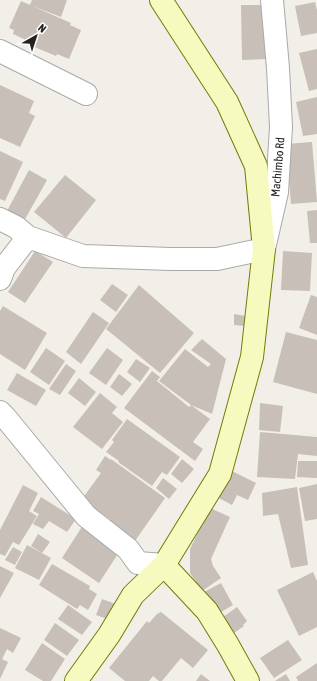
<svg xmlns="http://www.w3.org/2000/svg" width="317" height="681" font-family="'Asap Condensed',sans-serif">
	<rect width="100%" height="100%" fill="#f2efe9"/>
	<!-- building -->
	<path fill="#c7bfb8" d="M32,0h35l-6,17 -31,-12z
		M21,1l50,22 -1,2 11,5 -12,29 -12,-5 -1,2 -31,-13 1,-3 -13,-6 1,-4 -5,-2z
		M315,2l2,8v23l-16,3 -6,-30z
		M241,5h25l1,54 -25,1z
		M317,49v40l-8,2 -10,-38z
		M0,85l34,16 -5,12 6,3 -15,31 -20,-9z
		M317,97v37l-14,2 -7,-34z
		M312,142l5,60 -26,2 -5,-60z
		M0,151l23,11 -18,39 -5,-2z
		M29,170l18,10 -23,41 -17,-10z
		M65,175l31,25 -30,38 -32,-26z
		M317,210v33h-7l-3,-32z
		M35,251l18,11 -28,41 -17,-11z
		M283,251l29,2 -2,38 -29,-1z
		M112,284l16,11 -12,17 -16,-12z
		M139,285l55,48 -34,40 -54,-44z
		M311,295l6,2v38l-18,-7z
		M3,306l44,27 -22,37 -25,-16v-43z
		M93,312l16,11 -28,41 -15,-12z
		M234,314l12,2 -1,10 -11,-1z
		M286,332l31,8v54l-44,-12z
		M202,339l24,20 -14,55 -21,-9 -32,-24 26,-32 23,18 3,-3 -20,-14z
		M46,348l19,13 -16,24 -19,-13z
		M107,348l16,12 -17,25 -17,-12z
		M136,359l14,9 -10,14 -13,-10z
		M66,364l10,7 -16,24 -11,-6z
		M152,371l8,6 -3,4 32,26 2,-2 19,14 -17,23 10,7 -8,12 -71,-53z
		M17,373l29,17 -10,16 -29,-16z
		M119,374l13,10 -10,12 -12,-9z
		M79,378l17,14 -11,14 -17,-13z
		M100,393l17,14 -5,6 11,9 -21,27 -29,-22z
		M260,403l23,3 -3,26 -21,-2z
		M127,419l53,38 -13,18 -5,-3 -10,14 -34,-24 1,-1 -13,-9 8,-10 -2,-2z
		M260,432l57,5v19l-19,-2 -3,25 -38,-2z
		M105,456l6,4v-1l54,39 -30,43 -25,-19 1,-2 -29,-21 19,-26 -5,-3z
		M182,459l12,10 -12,14 -11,-9z
		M298,461h19v17l-20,-1z
		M226,468l30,15 -8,17 -11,-5 -5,10 -19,-10z
		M163,478l14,11 -8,10 -13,-11z
		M317,484v35l-12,2 -6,-33z
		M23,485l15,8 -9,18 8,5 -18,29 -6,-3 -8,14 -5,-2v-24z
		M297,487l11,78 -17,3 -13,-54 -15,2 -1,-23z
		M41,497l35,22 -9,13 -18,-11 -6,8 -10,-5 6,-10 -6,-3z
		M210,508l20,9 -19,42 2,7 8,12 -19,13 -12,-18v-24z
		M85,522l38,24 -24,37 -37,-25z
		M38,534l12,8 -8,11 -11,-7z
		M27,545l24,13 -12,22 -24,-12z
		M13,547l9,5 -7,13 -10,-5z
		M52,564l38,22 -1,3 8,5 -9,16 -8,-5 -3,4 -38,-24z
		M0,566l14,7 -14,25z
		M313,572l4,9v46l-18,9 -22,-46z
		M221,583l12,22 -17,10 -12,-23z
		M102,599l19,7 -5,16 -20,-7z
		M68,605l24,17 -10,13 -24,-16z
		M237,607l10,14 -4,4 1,1 -10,7 -11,-16z
		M161,612l47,38 -15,18 -12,-10 -19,23h-3l-6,-5 -4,5h-24l-16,-13 38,-47 2,2 8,-9z
		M55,623l24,17 -12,16 -23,-16z
		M0,628l21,10 -8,15 -6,-4 -5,10 6,3 -8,17z
		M288,640l14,20 -28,18 -14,-20z
		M42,643l23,16 -14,22h-8l-18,-11z
		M317,663v18h-19l-2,-4z
		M201,674l9,7h-14z
		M286,674l4,7h-15z"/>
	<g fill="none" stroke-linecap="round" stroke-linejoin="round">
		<!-- street casing -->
		<g stroke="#a9a9a9" stroke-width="24">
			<path id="street" d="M0,51l86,43
				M0,219l16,8 12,10 55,19 88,3h46l47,-10 13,-57 4,-65 -3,-59 -6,-68
				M0,279l4,-11 24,-31
				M0,412l5,5 81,99 42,33 10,14 26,2"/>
		</g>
		<!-- secondary casing -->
		<g stroke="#707d05" stroke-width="24">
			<path id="secondary" d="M164,565l43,46 21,34 20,36
				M76,681l33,-46 24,-40 31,-30 56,-91 32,-117 12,-108 -8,-83 -29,-64 -66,-102"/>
		</g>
		<!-- street -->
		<use href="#street" stroke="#fff" stroke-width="22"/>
		<!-- secondary -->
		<use href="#secondary" stroke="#f7fabf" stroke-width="22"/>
	</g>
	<g text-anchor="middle" stroke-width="4" stroke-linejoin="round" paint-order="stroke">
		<!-- street labels -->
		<g font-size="12" fill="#222" stroke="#fff">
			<text transform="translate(278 167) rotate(-85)" y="4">Machimbo Rd</text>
		</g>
	</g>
	<!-- north arrow -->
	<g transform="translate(36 36) rotate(39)" stroke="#ffffff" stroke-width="3" paint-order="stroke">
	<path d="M0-3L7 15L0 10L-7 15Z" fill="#222222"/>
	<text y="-6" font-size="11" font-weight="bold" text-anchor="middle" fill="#222222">N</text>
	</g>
</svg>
